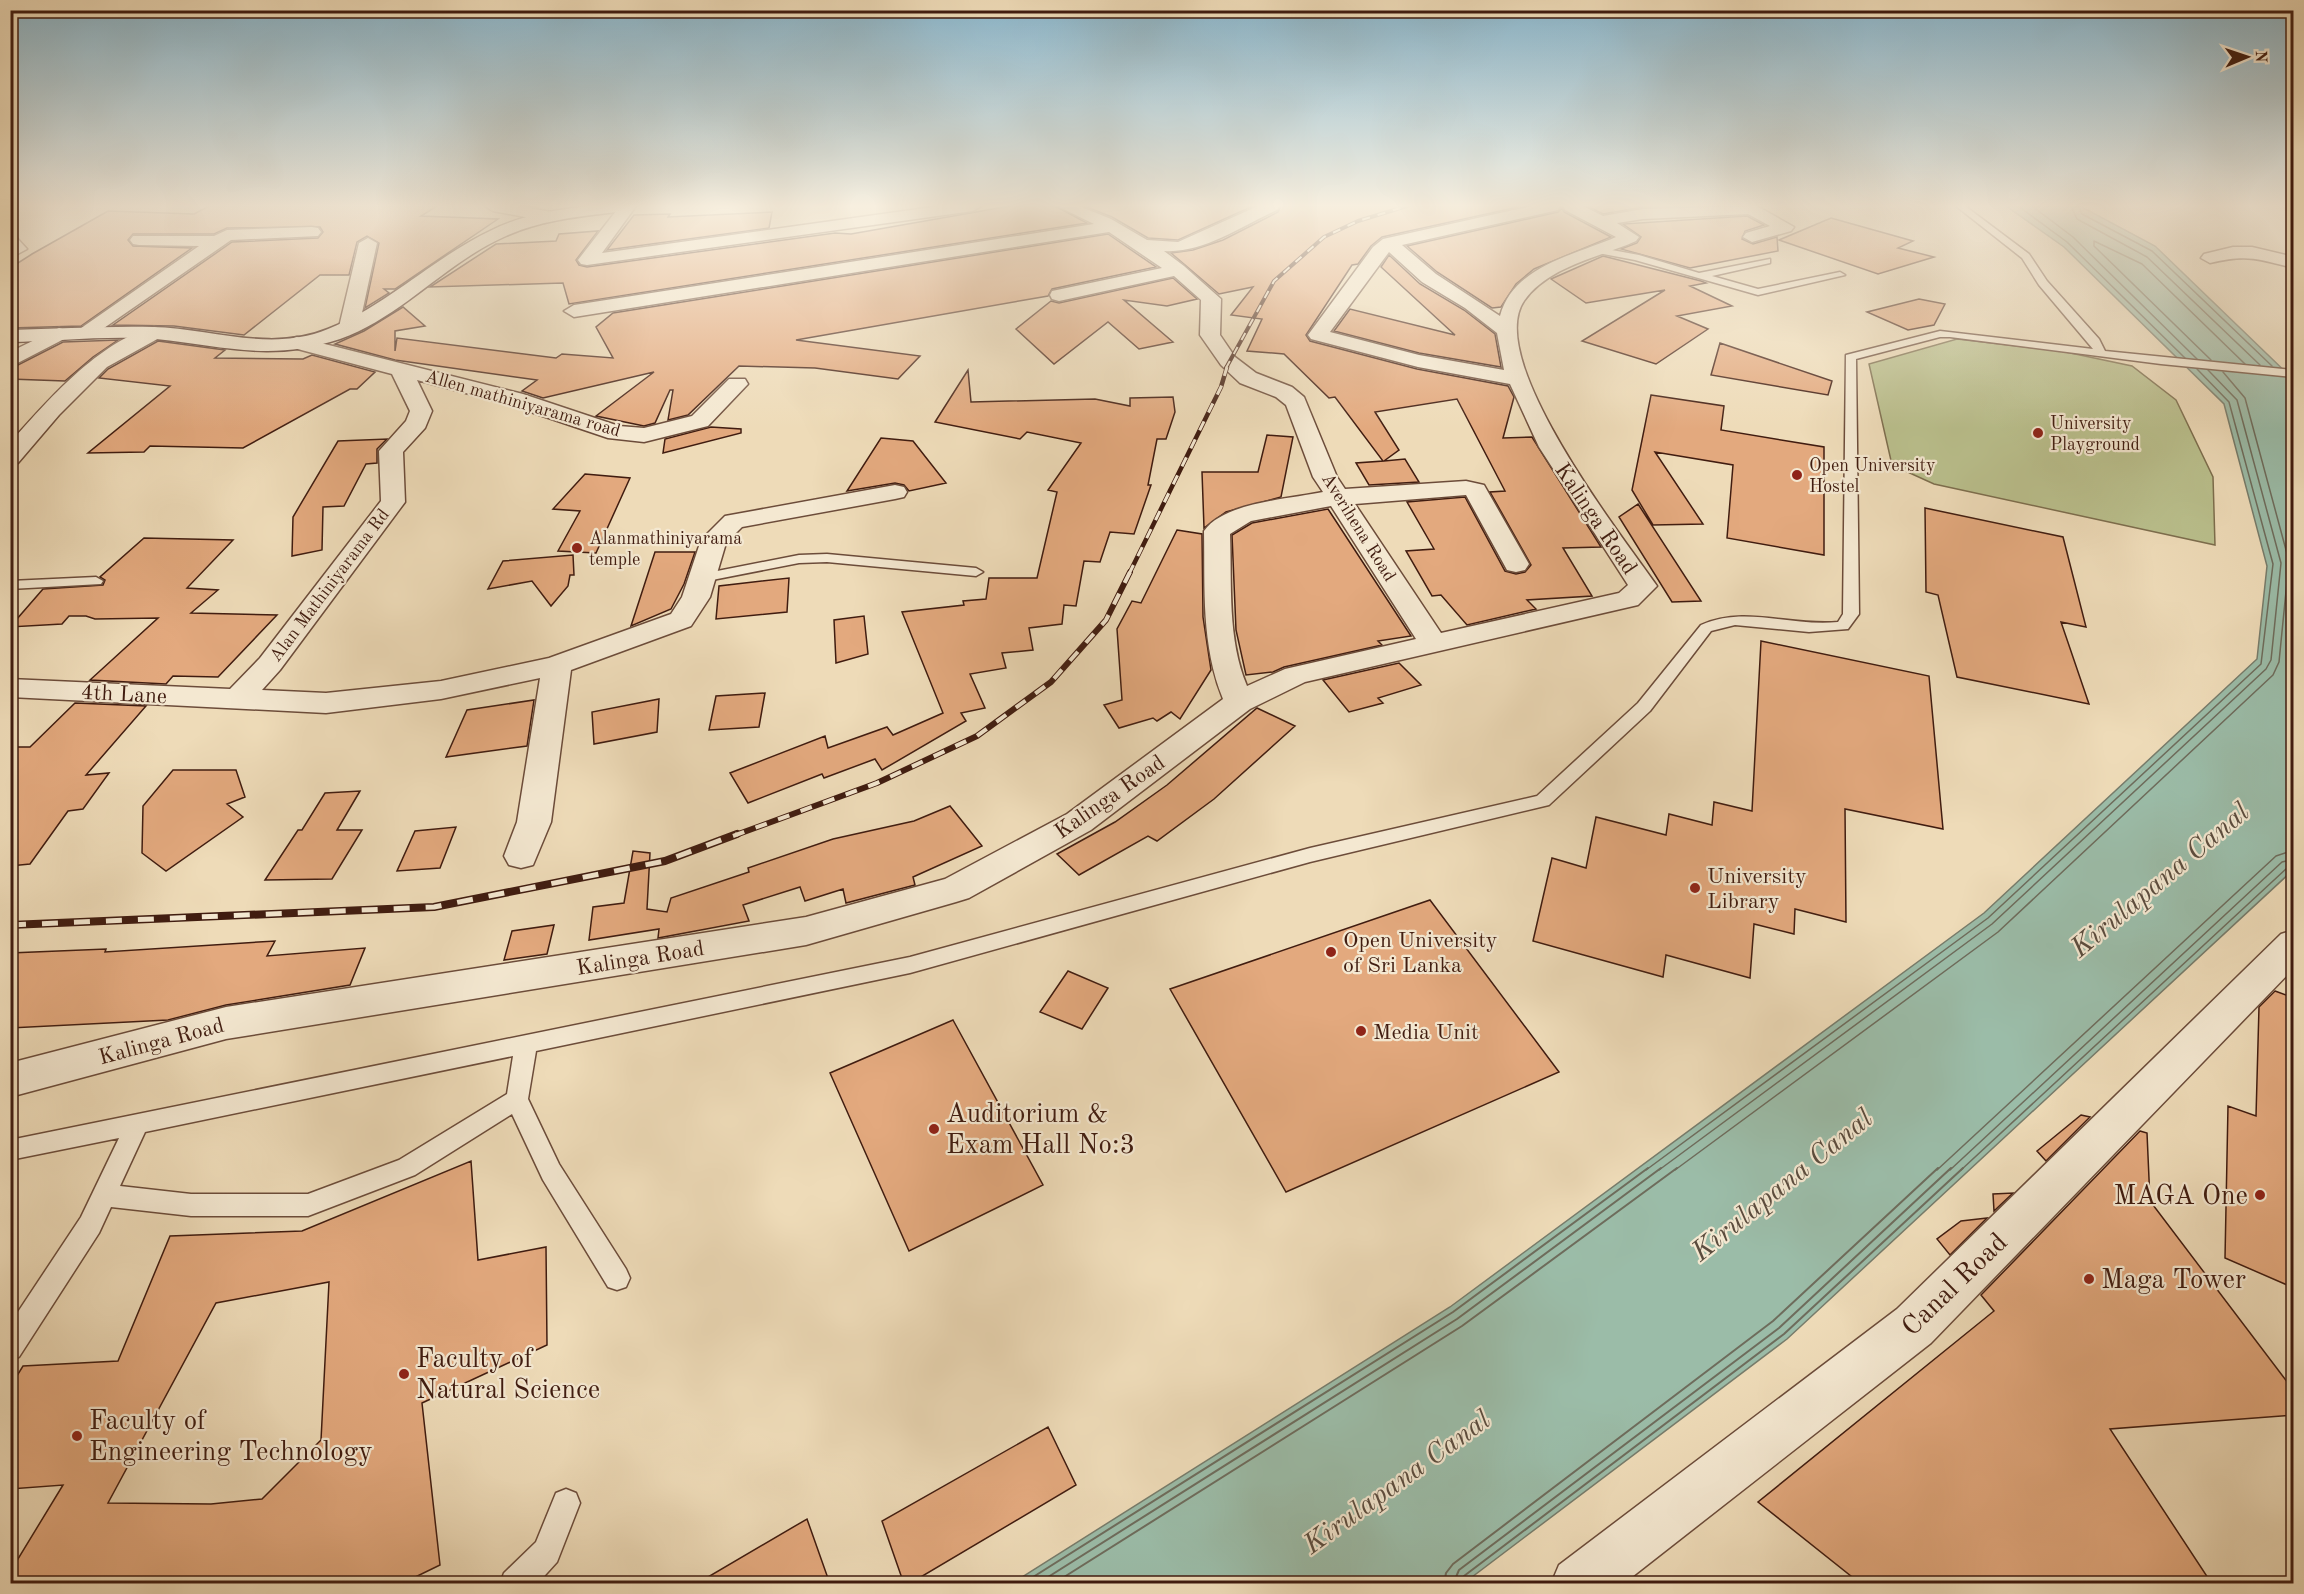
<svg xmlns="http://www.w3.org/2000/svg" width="2304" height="1594" font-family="'Old Standard TT',serif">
	<rect width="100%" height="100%" fill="#eedbb8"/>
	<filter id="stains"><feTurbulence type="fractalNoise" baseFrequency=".00333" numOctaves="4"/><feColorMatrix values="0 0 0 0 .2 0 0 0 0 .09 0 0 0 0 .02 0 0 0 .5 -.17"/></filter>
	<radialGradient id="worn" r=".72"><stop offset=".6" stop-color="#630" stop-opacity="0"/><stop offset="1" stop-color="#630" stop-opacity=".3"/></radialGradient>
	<!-- green -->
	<path fill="#bac08d" stroke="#7d6e4e" stroke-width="1.5" d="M1957,339l104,12 71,15 44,34 37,77 2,68 -281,-61 -42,-19 -23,-101z"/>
	<!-- water -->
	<path fill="#9bbca8" stroke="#777c6b" stroke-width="1.5" d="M2006,206h74l75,40 138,133v491l-506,469 -323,244 -453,1 439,-277 534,-394 273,-254 10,-93 -43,-162 -160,-157z"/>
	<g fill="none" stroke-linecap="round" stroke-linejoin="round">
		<!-- shore-far1 -->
		<path stroke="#6e6c5c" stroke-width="1.5" d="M2018,206l49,36 118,116
			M2032,206l41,31 124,122
			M2071,206l6,13 70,38 113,108
			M2078,206l4,8 70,37 120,115
			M2211,360l-117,-114v-5l48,23 103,100
			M1646,1170l342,-252 273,-254 12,-100 -44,-162 -32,-33
			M1659,1170l333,-246 274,-255 5,-9 10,-97 -44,-163 -29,-30
			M1675,1170l323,-238 275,-257 6,-13 10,-101 -44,-163 -22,-26
			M1937,1170l339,-314 18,-6
			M1950,1170l332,-308 12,-3
			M1961,1170l326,-302 7,-2"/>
		<!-- shore -->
		<path stroke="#6e6c5c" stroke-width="2" d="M1022,1584l431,-272 195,-144
			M1037,1584l420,-265 204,-151
			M1053,1584l409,-258 215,-158
			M1444,1584l2,-11 7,-9 320,-243 165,-153
			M1453,1584l6,-14 320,-242 172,-160
			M1461,1584l3,-8 320,-242 179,-166"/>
	</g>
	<!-- building -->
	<path fill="#e3a97e" stroke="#401c10" stroke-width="1.5" fill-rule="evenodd" d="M209,206h228l-16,10 77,3 -103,70h-11l5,4 -24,15 14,-65 -12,-7 -10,6 -8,33h-29l-76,60 -70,-9 -61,-1 119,-83 86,-4 5,-6 -3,-5 -93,1 -13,6h-81l-5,6 5,6 59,2 -111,78 -71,2v-60l22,-14 76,-43 86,3z
		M1010,206h45l32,17 -518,81 -6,-21 -133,4 66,-43 60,-3 3,-7 39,-3 -22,29 3,5 8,2 248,-34 16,1z
		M1084,206h169l-75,34 -30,-2 -36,-21z
		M1281,206h242l-141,31 -11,9 -13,18 -6,1 -46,70 4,6 107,28 91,17 6,11 -11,41 29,-1 69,110 -38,1 29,48 -65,4 9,9 -69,16 -26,-30 -9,1 -26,-45 28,-2 -27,-47 58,-5 40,74 11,3 9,-2 6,-7 -41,-73 15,-1 -48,-92 -82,13 24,38 -15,11 21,-2 14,23 -50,3 -13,-22 27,-2 -48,-64 -6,1 -45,-44 -37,-3 15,-32 -31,-4 22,-28 -34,7 -48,-41 22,-3 30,-10 55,-28z
		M1587,206h99l-43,1 -40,7z
		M1562,208l2,4 47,25 -77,32 -18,15 -15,23 -9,1 -55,-36 -30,-26 151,-34z
		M772,212l-3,16 -162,22 27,-35 36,-1 -2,3z
		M1747,216l17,9 -19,6 -3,8 11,5 24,-7 1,14 -88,17 -69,-19 16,-6 4,-6 -18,-13z
		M1831,218l82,23 -15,7 36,9 -56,17 -99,-34z
		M1108,234l48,33 -104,22 -4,7 -252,44 124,16 -22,23 -83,-11 -76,-2 -51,49 -20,5 5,-30h-3l-15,33 -11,3 -48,-10 58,-44 -111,26 -21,-7 15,-11 -142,-20 -60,-16 29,-13 39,-24 22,19 -30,5v20l2,-13 159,20 6,-4 51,4 -17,-31 17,-14z
		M1389,255l31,29 44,26 31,24 6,33 -82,-14 -85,-22 16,-22 105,26 -74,-68z
		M1603,256l98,25 5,2 -16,3 42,20 -55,10 31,13 -52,35 -74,-23 83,-51 -79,13 -35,-24z
		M1173,278l24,21 -30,7 -43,-6 49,42 -34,7 -31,-27 -54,42 -38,-35 35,-28 8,2z
		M1919,299l26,5 -11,21 -26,5 -41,-18z
		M118,340l-25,17 -28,24 -55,-2v-10l53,-27z
		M158,341l67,9 -10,8 88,1 9,-4 63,17 -18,17h-7l-107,59 -93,-2 -6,6 -56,1 82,-67 -71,-8 9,-9z
		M1720,343l112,38 -4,14 -117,-20z
		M968,370l3,32 124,-3 35,7v-8l43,-1 2,15 -9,27h-9l-9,46h3l-17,49 -24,-2 -10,30 -16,-1 -8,45 -12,-1 -2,19 -33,4 4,22 -31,3 4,15 -36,6 15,34 -24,5 5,8 -84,49 -7,-11 -51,19 -2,-4 -74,29 -18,-30 95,-37 3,12 59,-21 6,8 50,-22 -41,-101 62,-7 -1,-4 23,-2 3,-21h48l20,-86 -9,-2 33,-47 -54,-11 -7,7 -85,-17z
		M1651,395l73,11 -3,24 103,17v108l-97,-17 6,-73 -78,-13 48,72 -50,1 -21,-35z
		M711,427l30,2v4l-78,20 2,-14z
		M1267,435l26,2 -12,60 -55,15 -22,16 -2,-56h56z
		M881,438l32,3 33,42 -37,8 -5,-6 -9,-2 -48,8z
		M387,439l-10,10v14l-11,1 -22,42 -21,1 -1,43 -30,6 1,-39 45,-76z
		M585,474l45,4 -34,75 -38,-2 22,-40 -27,-2z
		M1638,504l63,97 -29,1 -53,-85z
		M1925,508l138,29 23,90 -25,-5 28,82 -132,-27 -19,-82 -12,-3z
		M1328,509l83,127 -33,5 4,4 -98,22 -11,5 -27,3 -10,-45 -4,-95 20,-12z
		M1177,530l25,4 1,83 8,53 -31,49 -9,-7 -14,9 -4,-3 -34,10 -15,-23 18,-5 -5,-71 15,-28 9,2z
		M144,538l89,2 -46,48 31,2 -27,23 86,2 -59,62 -45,-1 -7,8 -76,-4 68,-62 -63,1 -9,-3h-17l-7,8 -52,3 33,-38 60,-4 2,-5 -5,-3z
		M655,552h40l-11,32 -13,25 -40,17z
		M573,555l1,20h-4l-2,11 -17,20 -19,-25 -44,8 15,-28z
		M789,578l-2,34 -71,7 3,-33z
		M864,616l4,38 -32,9 -2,-43z
		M1761,641l168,35 14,153 -98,-20 1,113 -51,-13 -1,25 -40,-10 -4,54 -84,-23 -3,22 -130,-36 19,-83 34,10 10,-51 70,18 3,-21 43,11 2,-23 38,9z
		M1399,663l22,22 -43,13 5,5 -34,9 -26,-32z
		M765,693l-6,34 -50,3 7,-34z
		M659,699l-2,33 -63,12 -2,-32z
		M534,700l-7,46 -81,11 21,-47z
		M75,703l71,3 -60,69 23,-2 -26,36 -15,2 -38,53 -20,2v-119h20z
		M1257,708l38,18 -81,73 -57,42 -9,-5 -69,39 -22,-21 58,-32 52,-37z
		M173,770h63l9,27 -18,7 16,13 -77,54 -24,-18 1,-47z
		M360,791l-23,39h25l-30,49 -67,1 33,-50h4l23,-37z
		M950,806l32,40 -69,31 2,8 -69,18 -3,-14 -38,12 -5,-14 -57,18 6,16 -91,17 1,-9 -70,11 4,-33 31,-4 9,-52 17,2 -3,56 20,3 4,-14 78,-26 -1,-4 85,-29 81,-18z
		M456,827l-16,41 -43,3 18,-40z
		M1430,900l129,172 -273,120 -116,-203z
		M554,925l-7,29 -43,6 8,-29z
		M275,941l-8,15 98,-8 -15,37 -124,20 -58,15 -158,8v-75l96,-4 -1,3z
		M1068,971l40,17 -26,41 -42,-17z
		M2275,991l19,7v290l-69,-30 3,-152 28,10 3,-109z
		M953,1020l90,165 -134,66 -79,-178z
		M2081,1115l9,2 -44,44 -9,-10z
		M2140,1131l7,2 3,68 144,190v24l-184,14 102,155h-351l-103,-82 236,-191 -13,-16z
		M471,1161l7,99 68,-13 1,98 -125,58 18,162 -39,19h-391v-12l53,-87 -53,4v-102l13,-21 95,-5 52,-125 132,-5zM329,1282l-8,158 -59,59 -51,5 -103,-1 108,-200z
		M2013,1193l-19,18 -1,-17z
		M1987,1218l-37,37 -13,-16 24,-18z
		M1048,1427l28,58 -167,99h-5l-22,-63z
		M807,1519l23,65h-134z"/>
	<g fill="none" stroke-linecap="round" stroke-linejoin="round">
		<!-- service casing -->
		<g stroke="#6c4c3a" stroke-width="3">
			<path id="service" d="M1956,206h9l64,48 18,27 52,58 6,12 189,19v7l-133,-13 -211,-27h-10l-84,22 3,255 -11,15 -39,3 -74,-7 -24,6 -61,80 -101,94 -239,57 -400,111 -374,78 -8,48 31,65 67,105 4,9 -4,9 -9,3 -9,-3 -65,-107 -31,-66 -97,61 -107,41h-117l-80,-9 -12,26 -80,124 -9,4v-37l71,-107 38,-79 -109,22v-20l900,-183 400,-109 227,-52 101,-93 63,-78c44,-20 90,2 137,-3l5,-8 3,-259 94,-24 153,18 -54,-64 -17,-27zM513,1056l-6,38 -108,66 -91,34h-117l-71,-8 25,-54z
				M1601,248l38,7 60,18 71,-14v4l-58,13 46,13 82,-17 5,3 -87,20 -123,-35 -37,-7v-4z
				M827,554l149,14 7,4 -7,4 -149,-14 -28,1 -97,19 -7,-4 7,-4 97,-19z
				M96,577l7,4 -2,3 -91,5v-8z
				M566,1489l10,4 4,10 -23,59 -20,22h-37l4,-11 32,-31 20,-49z"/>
		</g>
		<!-- minor casing -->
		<g stroke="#6c4c3a" stroke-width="3">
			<path id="minor" d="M485,206h32l35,6 2,4 -8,5 -53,-10z
				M620,206h16l-34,47 338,-47h41l-8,5 -386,54 -6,-1 -3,-4z
				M1057,206h22l32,13 36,21 31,2 80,-36h21l-2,4c-35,16 -75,44 -113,41l20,15 37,33 -1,36 15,22 21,16 36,14 12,10 33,80 8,12 121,-8 18,4 45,79 -4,6 -9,2 -9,-2 -41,-75 -111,9 86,129 178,-40 9,-8 -89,-138 -29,-63 -92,-17 -107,-28 -3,-4 65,-88 10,-8 149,-33h28l-2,4 -156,35 34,29 64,42c13,-50 75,-61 116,-79l-51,-27 -2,-4h20l20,10 40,-7 114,-3 37,21 -3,4 -39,11 -9,-5 3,-4 24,-7 -22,-12 -105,5 -26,4 22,14 -3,4c-35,16 -88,25 -112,60 -40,59 98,235 133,285l-19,19 -333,77 -55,27 -159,121 -122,68 -13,4 -150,43 -580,94 -216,58v-34l216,-56 580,-90 139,-38 122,-65 156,-115c-22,-54 -18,-110 -19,-168 20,-29 86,-32 119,-39l-10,-15 -27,-72 -10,-8 -36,-14 -19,-18 -21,-30 1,-35 -27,-24 -115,25 -7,-2 -2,-4 2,-4 110,-23 -53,-36 -535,85 -10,-6 10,-6 520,-81zM1389,252l33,30 43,26 32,25 7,37 -85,-15 -89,-23zM1331,506l85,133 -131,30 -38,17c-20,-47 -15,-102 -17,-152l21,-13z
				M2284,206h10v5l-8,-1z
				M312,227l6,1 3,4 -3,4 -87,4 -140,97h-14l-3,-4 125,-87 -60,-1 -6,-1 -3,-4 3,-4h81l13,-6z
				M10,236l6,1 11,12 -17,9z
				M368,238l9,5 -18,84 -3,4h-14l-3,-4 20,-84z
				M2233,247h19l42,10v11c-37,-9 -46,-14 -84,-5l-9,-5 3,-4z
				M59,328l7,2 3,4 -3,4 -56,29v-15z
				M297,337l226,57 96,32 25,2 48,-12 37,-37h16l3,5 -40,42 -64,16 -36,-4 -101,-34 -90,-24 15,31 -7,17 -22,24 2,50 -125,168 -18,20 64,3 115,-12 108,-23 122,-44 11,-17 19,-57 24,-24 170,-31 9,2 3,5 -3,5 -9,2 -153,28 -16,16 -16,54 -19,29 -120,44 -20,152 -18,43 -12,3 -12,-3 -5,-9 13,-34 23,-144 -99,21 -115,14 -316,-16v-18l220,10 30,-31 121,-157 -2,-50 27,-30 4,-10 -18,-37 -102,-27 -3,-4 3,-4z
				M2294,930v38l-363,375 -308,241h-72l8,-19 338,-256 384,-375z"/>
		</g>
		<!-- tertiary casing -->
		<g stroke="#6c4c3a" stroke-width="3">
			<path id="tertiary" d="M154,327l7,2 3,4 -3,4 -54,30 -48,48 -41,48 -8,2v-22c36,-41 90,-103 144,-116z"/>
		</g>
		<!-- secondary casing -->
		<g stroke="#401c10" stroke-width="3">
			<path id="secondary" d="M589,206h44l-8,5c-41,5 -81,8 -119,25 -60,26 -104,81 -166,103 -68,23 -117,7 -184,0 -45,-4 -100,2 -146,3v-12c48,-1 95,-4 142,-3 59,1 118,26 176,2 60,-24 106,-72 164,-99 30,-15 63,-20 97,-24z"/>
		</g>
		<!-- service -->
		<use href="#service" fill="#f4e8d1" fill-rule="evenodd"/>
		<!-- minor -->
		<use href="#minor" fill="#f4e8d1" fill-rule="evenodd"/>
		<!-- tertiary -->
		<use href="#tertiary" fill="#f4e8d1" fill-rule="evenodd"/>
		<!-- secondary -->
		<use href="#secondary" fill="#f4e8d1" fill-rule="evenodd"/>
		<!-- rail-far3 casing -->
		<g stroke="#401c10" stroke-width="4">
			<path id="rail-far3" d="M1226,368l48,-87 50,-44 34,-16 49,-15"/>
		</g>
		<!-- rail-far2 casing -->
		<g stroke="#401c10" stroke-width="4.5">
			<path id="rail-far2" d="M1129,574l92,-187 6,-20"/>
		</g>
		<!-- rail-far1 casing -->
		<g stroke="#401c10" stroke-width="6">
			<path id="rail-far1" d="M733,836l144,-53 100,-47 74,-54 55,-62 24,-48"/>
		</g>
		<!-- rail casing -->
		<g stroke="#401c10" stroke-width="8">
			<path id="rail" d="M10,925l424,-18 231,-46 72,-27"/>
		</g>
		<!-- rail-far3 -->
		<use href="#rail-far3" stroke="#f4e8d1" stroke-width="2" stroke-dasharray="8" stroke-linecap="butt"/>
		<!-- rail-far2 -->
		<use href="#rail-far2" stroke="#f4e8d1" stroke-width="3" stroke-dasharray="10" stroke-linecap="butt"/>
		<!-- rail-far1 -->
		<use href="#rail-far1" stroke="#f4e8d1" stroke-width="4" stroke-dasharray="12" stroke-linecap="butt"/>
		<!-- rail -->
		<use href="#rail" stroke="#f4e8d1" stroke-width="5" stroke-dasharray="16" stroke-linecap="butt"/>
	</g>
	<!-- sky -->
	<linearGradient id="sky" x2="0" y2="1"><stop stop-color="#89b7ce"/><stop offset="0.48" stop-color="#f7efdf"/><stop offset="1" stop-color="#f7efdf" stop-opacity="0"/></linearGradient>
	<rect width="2304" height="429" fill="url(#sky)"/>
	<!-- markers -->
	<g fill="#8f2418" stroke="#f4e8d1" stroke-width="2">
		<circle cx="2038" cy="433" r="6"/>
		<circle cx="1797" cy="475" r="6"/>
		<circle cx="577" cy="548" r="6"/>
		<circle cx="1695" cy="888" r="6"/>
		<circle cx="1331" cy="952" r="6"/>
		<circle cx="1361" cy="1031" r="6"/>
		<circle cx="934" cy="1129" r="6"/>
		<circle cx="2260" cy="1195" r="6"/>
		<circle cx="2089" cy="1279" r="6"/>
		<circle cx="404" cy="1374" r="6"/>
		<circle cx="77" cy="1436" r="6"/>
	</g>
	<g text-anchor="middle" stroke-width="4.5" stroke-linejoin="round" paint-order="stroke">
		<!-- far-street labels -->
		<g font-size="18" fill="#401c10" stroke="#f4e8d1">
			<text transform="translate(523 403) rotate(16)" y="6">Allen mathiniyarama road</text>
			<text transform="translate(1359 527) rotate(58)" y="6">Averihena Road</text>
			<text transform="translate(329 585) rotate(-53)" y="6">Alan Mathiniyarama Rd</text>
		</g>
		<!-- far-poi labels -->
		<g font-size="18" fill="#401c10" stroke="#f4e8d1" text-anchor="start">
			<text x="2050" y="429">University<tspan x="2050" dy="21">Playground</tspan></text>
			<text x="1809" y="471">Open University<tspan x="1809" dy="21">Hostel</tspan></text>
			<text x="589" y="544">Alanmathiniyarama<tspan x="589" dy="21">temple</tspan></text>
		</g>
		<!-- street labels -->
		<g font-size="22" fill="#401c10" stroke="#f4e8d1">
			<text transform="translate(1597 518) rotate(56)" y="8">Kalinga Road</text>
			<text transform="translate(124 693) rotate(3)" y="8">4th Lane</text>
			<text transform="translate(1109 796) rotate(-35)" y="8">Kalinga Road</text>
			<text transform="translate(640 957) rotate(-9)" y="8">Kalinga Road</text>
			<text transform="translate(161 1040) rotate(-15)" y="8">Kalinga Road</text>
		</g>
		<!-- poi labels -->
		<g font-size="22" fill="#401c10" stroke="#f4e8d1" text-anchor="start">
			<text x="1707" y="883">University<tspan x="1707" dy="25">Library</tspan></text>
			<text x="1343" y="947">Open University<tspan x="1343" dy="25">of Sri Lanka</tspan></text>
			<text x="1373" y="1039">Media Unit</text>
		</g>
		<!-- near-poi labels -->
		<g font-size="27" fill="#401c10" stroke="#f4e8d1" text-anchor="start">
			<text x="946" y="1122">Auditorium &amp;<tspan x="946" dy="31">Exam Hall No:3</tspan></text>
			<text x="2248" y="1204" text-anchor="end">MAGA One</text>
			<text x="2101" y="1288">Maga Tower</text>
			<text x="416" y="1367">Faculty of<tspan x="416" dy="31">Natural Science</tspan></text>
			<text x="89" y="1429">Faculty of<tspan x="89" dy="31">Engineering Technology</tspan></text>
		</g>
		<!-- near-street labels -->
		<g font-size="27" fill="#401c10" stroke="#f4e8d1">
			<text transform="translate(1954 1284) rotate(-44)" y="9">Canal Road</text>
		</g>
		<!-- near-water labels -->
		<g font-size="28" font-style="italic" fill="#5b4c3e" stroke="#f4e8d1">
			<text transform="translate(2159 879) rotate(-40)" y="10">Kirulapana Canal</text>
			<text transform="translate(1781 1184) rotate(-39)" y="10">Kirulapana Canal</text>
			<text transform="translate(1396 1481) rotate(-36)" y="10">Kirulapana Canal</text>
		</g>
	</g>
	<!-- margin -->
	<rect width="2304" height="1594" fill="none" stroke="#eedbb8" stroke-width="36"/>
	<rect x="12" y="12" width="2280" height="1570" fill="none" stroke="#401c10" stroke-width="3"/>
	<rect x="18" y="18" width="2268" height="1558" fill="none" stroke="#401c10" stroke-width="1.5"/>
	<!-- north arrow -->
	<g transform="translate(2247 57) rotate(88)" stroke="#f4e8d1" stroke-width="4.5" paint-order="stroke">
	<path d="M0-4.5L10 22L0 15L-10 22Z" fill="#401c10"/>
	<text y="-9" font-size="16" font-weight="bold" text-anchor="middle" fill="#401c10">N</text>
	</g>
	<rect width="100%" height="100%" filter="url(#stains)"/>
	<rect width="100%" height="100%" fill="url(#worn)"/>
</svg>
